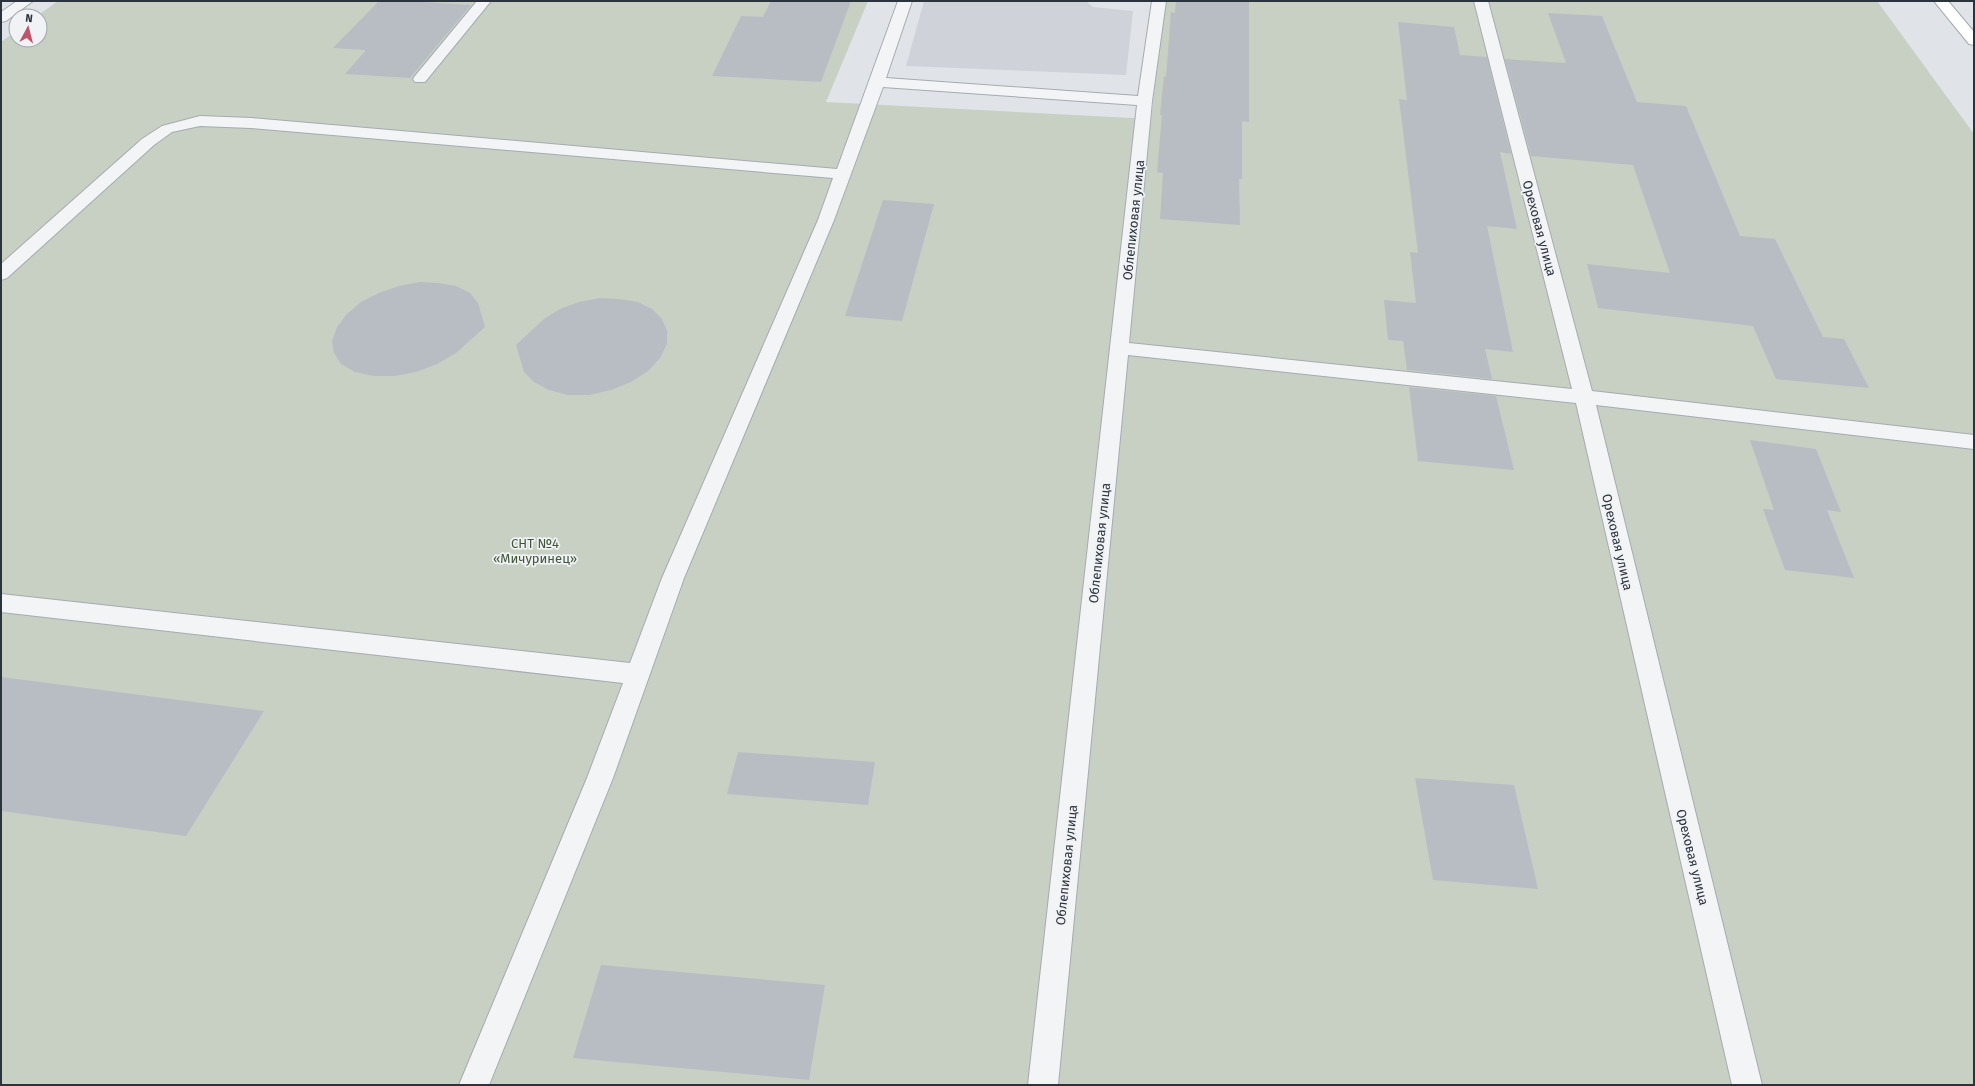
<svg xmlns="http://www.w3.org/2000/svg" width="1975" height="1086" font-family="'Fira Sans',sans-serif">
	<rect width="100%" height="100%" fill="#e0e4e8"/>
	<!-- built -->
	<path fill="#cfd3d9" d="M924,1h162l7,6 40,4 -7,64 -220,-9z"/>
	<!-- green -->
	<path fill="#c7d0c3" d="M58,1h810l-42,101 325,17 14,-118h712l97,133v951h-1973v-1043l15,-11v9h24v-24h-3z"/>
	<!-- building -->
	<path fill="#b8bdc4" d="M379,1h26l66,4 -61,73 -65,-4 21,-24 -33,-2z
		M771,1h80l-30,81 -109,-6 29,-60 22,1z
		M1176,1h73v121l-7,-1v58h-3l1,46 -80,-6 3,-46 -6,-1 5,-57h-2l4,-39 2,1 5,-65 4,1z
		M1548,13l54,3 35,86 49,4 54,130 35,3 48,98 21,2 25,49 -93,-9 -23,-53 -155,-18 -11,-44 83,9 -37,-108 -102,-9 -26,-97 61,4z
		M1398,22l56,5 6,28 27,2 24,97 -11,-2 17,77 -30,-3 26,126 -28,-3 7,30 -85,-9 -4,-29 -15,-1 -4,-40 32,3 -6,-51 8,1 -19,-154 8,1z
		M883,200l51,4 -32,117 -57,-5z
		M420,282l19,1 17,3 14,7 8,10 7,24 -29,26 -19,11 -21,8 -21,4h-22l-18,-4 -14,-8 -7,-11 -2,-12 5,-14 10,-13 14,-12 18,-9 20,-7z
		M600,298l19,1 19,3 14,7 10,10 5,12v13l-7,14 -12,13 -17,11 -20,8 -22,5h-21l-19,-5 -15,-8 -10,-10 -8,-27 28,-26 16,-10 19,-7z
		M1409,387l87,9 18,74 -96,-9z
		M1750,440l66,9 25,63 -14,-2 27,68 -69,-8 -22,-61 11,1z
		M1,677l263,34 -78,125 -185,-25z
		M738,752l137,10 -7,43 -141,-11z
		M1415,778l99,7 24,104 -105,-9z
		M601,965l224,20 -16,95 -236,-22z"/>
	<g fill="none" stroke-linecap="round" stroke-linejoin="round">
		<!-- lane casing -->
		<g stroke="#a6abb1" stroke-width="2">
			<path id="lane" d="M477,1h14l-66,81h-10l-2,-3 2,-3z
				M898,1h14l-26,77 252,18 14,-95h14l-14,100 -23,242 443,46 -98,-388h14l104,390 382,44v14l-378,-44 166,680h-30l-156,-682 -448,-48 -70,730h-30l109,-980 -254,-18 -49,133 -150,358 -71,200 -124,307h-30l128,-307 36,-95 -622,-71v-18l629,69 32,-85 156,-358 15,-42 -582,-50 -51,-2 -28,6 -18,13 -147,133 -6,2v-16l141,-125 20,-13 38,-10 51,2 586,51z"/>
		</g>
		<!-- street casing -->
		<g stroke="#a6abb1" stroke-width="2">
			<path id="street" d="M17,1h16l-27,20 -5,1v-10z"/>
		</g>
		<!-- secondary casing -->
		<g stroke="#a6abb1" stroke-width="2">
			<path id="secondary" d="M1934,1h14l26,31v13l-5,-1z"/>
		</g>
		<!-- lane -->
		<use href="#lane" fill="#f3f4f6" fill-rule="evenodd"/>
		<!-- street -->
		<use href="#street" fill="#f3f4f6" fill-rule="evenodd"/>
		<!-- secondary -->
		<use href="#secondary" fill="#fff" fill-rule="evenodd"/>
	</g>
	<g text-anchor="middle" stroke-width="3.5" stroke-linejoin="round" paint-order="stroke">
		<!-- street labels -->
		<g font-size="13" fill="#2b333d" stroke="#f0f2f5">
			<text transform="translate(1133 220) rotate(-84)" y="5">Облепиховая улица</text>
			<text transform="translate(1540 228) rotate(75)" y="5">Ореховая улица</text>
			<text transform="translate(1618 542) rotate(77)" y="5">Ореховая улица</text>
			<text transform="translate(1099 543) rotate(-84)" y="5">Облепиховая улица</text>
			<text transform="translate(1693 857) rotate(76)" y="5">Ореховая улица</text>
			<text transform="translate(1066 865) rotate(-84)" y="5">Облепиховая улица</text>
		</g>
		<!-- park labels -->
		<g font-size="13" fill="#41573a" stroke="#f0f2f5">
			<text x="535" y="548">СНТ №4<tspan x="535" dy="15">«Мичуринец»</tspan></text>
		</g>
	</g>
	<!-- border -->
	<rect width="1975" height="1086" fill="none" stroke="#2b333d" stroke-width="4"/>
	<!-- north arrow -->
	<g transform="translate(28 28) rotate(7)"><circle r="19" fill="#f0f2f5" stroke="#a1a6ab"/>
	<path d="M0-3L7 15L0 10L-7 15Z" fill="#be546b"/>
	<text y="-6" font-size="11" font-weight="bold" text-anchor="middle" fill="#2b333d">N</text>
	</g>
</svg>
